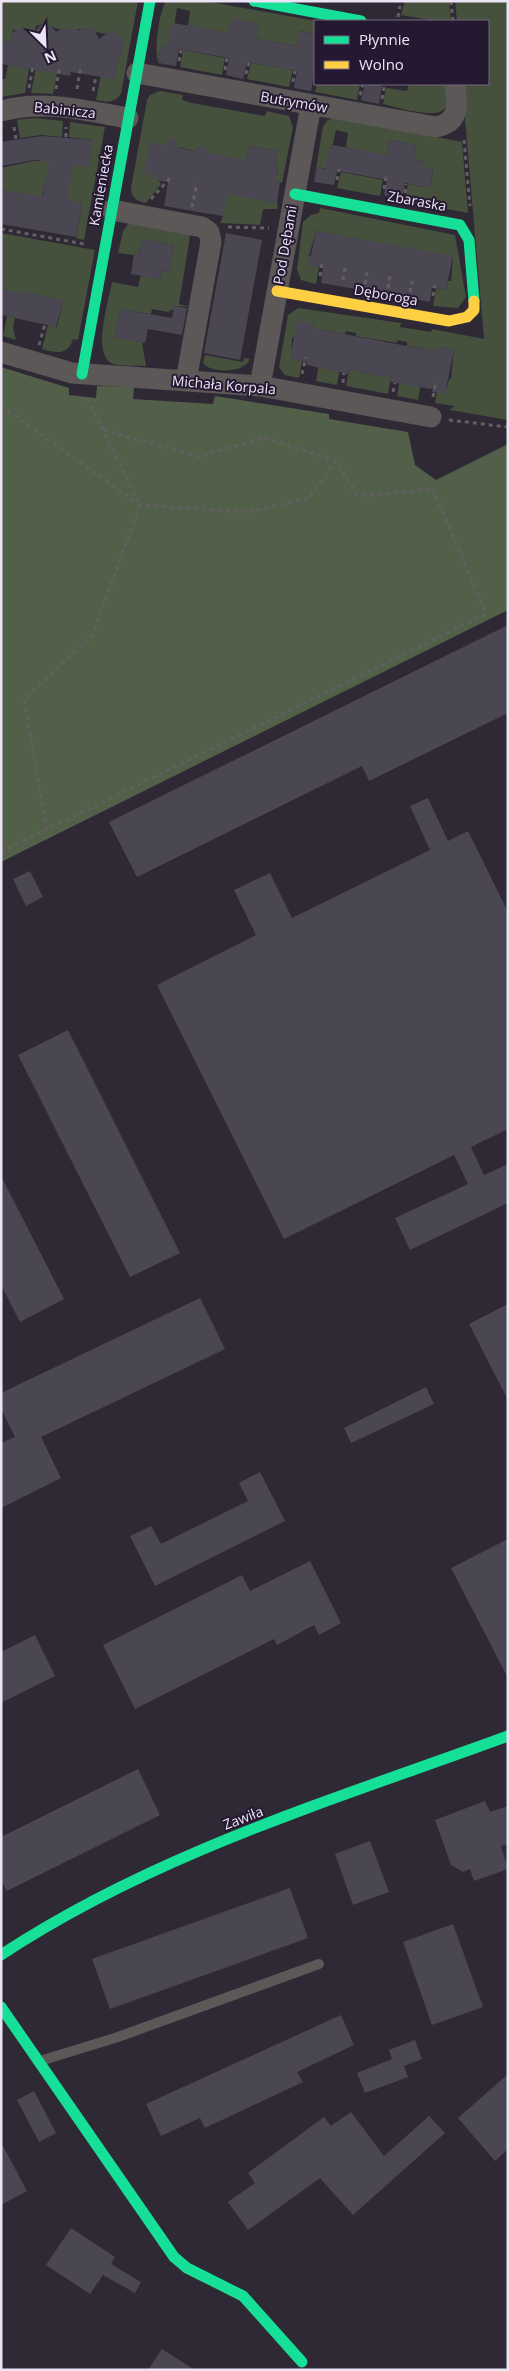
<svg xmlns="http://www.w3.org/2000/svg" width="509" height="2371" font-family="'Open Sans',sans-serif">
	<rect width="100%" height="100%" fill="#2f2936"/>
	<!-- green -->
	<path fill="#45503d" d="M1,1h137l-17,93c-8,10 -14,8 -25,6l6,-31 12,10 4,-21 3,-3 2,-10 -8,-12 -6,-1 -3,2 -10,-2 -2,-3h-16l-1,4 -5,-4h-15l-6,-3 -8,-2 -7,2 -2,8 -21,-4 -3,15 -9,-5z
		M166,1h39l111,20 -1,13 -15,-3 -3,15 -41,-8 2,-14 -26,-5 -3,14 -41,-7 2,-15 -13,-3 -3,18h-3l-1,22 -9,-2 -3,16c-4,-13 1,-50 8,-61z
		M405,1h44l2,20h-15l-35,-6z
		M455,1h53v419l-58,-10 4,-4 -19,-3 3,-17 9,2 2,-9h2l3,-29 -14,-3 -2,8 -11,-6 -20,-3v-4l-10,-2v3l-41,-7v-3l-10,-2 -1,3 -20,-4 -13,2 2,-8 -22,14 -1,21 11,2 -3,17 -14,-3 -6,-8 9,-52 10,-7 103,15 -1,4 31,5 1,-3 52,10 -22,-255h26v-63h-31z
		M183,50l42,8 -3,17 -42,-8z
		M251,63l42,7 -4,17 -42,-8z
		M8,65l21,4 -4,24 -24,4v-18h4z
		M36,67l21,6 -4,21 -22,-1z
		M317,84h43l-3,16 -42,-8z
		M409,84h37c0,7 3,18 -1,24 -7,12 -50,-1 -62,-4l3,-16 21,3z
		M160,91l23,4 -1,5 10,3 73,13 2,-5 22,5 4,11 -11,56 -10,-1 2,-9 3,1 1,-8 -3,-1 2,-14 -28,-5 -6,32 9,20 26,5 -1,6h-14l-3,16 -40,-2 3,-7 -9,-20 -4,18 -17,-3 5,-26 25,-29 -17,-3 -1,-6 -5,-1 -5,5 -18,-4 -1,-6 -6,-1 -16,35 7,9 -15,19c-9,-2 -15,-5 -15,-15l16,-88 3,-5z
		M34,118l29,3 -1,16 -21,-2 -21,3 -3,-18z
		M335,118l127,24 6,71 -63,-12 3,-17 22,4 3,-18 -11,-3 1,-6 -9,-1 2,-15 -26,-5 -3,15h-33l1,-6 -9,-2 2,-14 -12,-3 -4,18 -2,-1 -2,22 -11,-2 -3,13 9,-54 5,-6z
		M70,122l35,5 -21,113 -8,-2 6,-35 -16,-1 7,-40 20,-22 -24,-3z
		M51,160l-9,37 -41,-7v-22l32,-7z
		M341,172l42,8 -3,16 -43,-8z
		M320,208l135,27 11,62 -8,11 -25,-2 3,-17 10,1 2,-9h3l2,-24 -137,-26 -7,25 2,1 -2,8 10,2 -3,17 -15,-4 -4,-11 6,-47 8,-7 8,-2z
		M126,222l62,12 2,2 -11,68 13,3 -18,-1v3l-6,3 -16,-3 -1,5 -31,-5 -5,28 27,5 4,24c-11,-1 -26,1 -35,-3 -19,-10 -2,-63 1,-81l26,5 3,-12 19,4 1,-8 8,1 5,-27 -31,-6 -4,15 -5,-1v2l-16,-2 5,-22 5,-7z
		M1,233l94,17 -17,90 -5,-1c-5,17 -17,14 -31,10l6,-24 9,2 6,-26 -35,-9 -7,26 -6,-1 -2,11 3,12 -13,-4 4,-20 -6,-27z
		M205,355l38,7 1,-4 6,1c-6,15 -40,14 -47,4z
		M319,364l21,4 -3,17 -21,-4z
		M349,370l42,8 -3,16 -42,-8z
		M400,379l21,4 -3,17 -21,-4z"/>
	<!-- forest -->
	<path fill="#525f49" d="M1,367l68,21v7l27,3 1,-12 37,1 -1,12 80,5 2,-8 114,18v5l79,13 7,33 21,15 72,-36v166l-507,252z"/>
	<!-- building -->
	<path fill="#4a4753" d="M232,18l27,6 -3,14 20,4 21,4 2,-15 16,3v35l-4,22 -17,-3 3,-17 -50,-9 -4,17 -17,-4 3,-17 -62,-11 4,-21h3v-3l55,10z
		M42,24l9,2 5,6 7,-4 17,2 5,-2 9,1 5,10 14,-10 4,7 5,1 1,8 -2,10 -3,3 -4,21 -43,-7 -1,4 -69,-12v-24l10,2 1,-9 8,-5 15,3z
		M161,46l18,3 -3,17 -18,-3z
		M365,84h17l-3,20 -18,-4z
		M43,136l50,4 -4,26 -16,-1 -6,34 15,4 -6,34 -75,-13v-34l42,6 6,-34h-8l-1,-2h-6l-33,6v-24z
		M173,137l6,11 15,3 9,-7 5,9 38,7 3,-14 28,5 -2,14 3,1 -3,16 5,1 -3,20 -50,-9 -4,22 -59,-10 4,-24 -13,-2 -3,-5 -8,-1 6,-32 15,3z
		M390,140l26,5 -2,15 9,1 -1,6 11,2 -3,19 -25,-5 -3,15 -18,-3 3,-15 -59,-11 9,2 -3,14 -20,-3 3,-15 8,2 4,-22 3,1 1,-3 54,10z
		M316,231l137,25 -7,34 -14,-2 -2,14 -109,-19 2,-15 -14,-3z
		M226,233l36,7 -22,120 -36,-7z
		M143,239l31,6 -5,27 -8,-1 -1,8 -29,-5 3,-21 5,1z
		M1,289l26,5 1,-2 35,9 -7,26 -55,-12z
		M174,306l13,2 -5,27 -34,-6 -3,14 -30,-6 5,-28 52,9z
		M297,321l17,3 -1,4 94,18 32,5 1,-4 14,3 -9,44 -13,-2 1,-7 -2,4 -40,-7v-4l-42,-8 -1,4 -41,-9v-3l-17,-3z
		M508,625v88l-139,68 -7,-15 -225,111 -28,-55z
		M428,798l20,43 20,-10 40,81v217l-37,18 13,28 24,-11v39l-98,47 -15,-32 73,-34 -14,-29 -170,84 -127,-254 99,-50 -22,-45 36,-17 22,45 138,-68 -20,-44z
		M30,871l13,26 -17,9 -13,-27z
		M68,1030l112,223 -50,24 -112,-222z
		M1,1176l63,123 -44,23 -19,-37z
		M200,1298l25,51 -184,88 20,41 -60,30v-65l14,-6 -14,-29v-15z
		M508,1304v96l-39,-76z
		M426,1387l8,17 -83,39 -7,-15z
		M260,1472l25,49 -130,65 -25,-50 21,-10 10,18 87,-43 -9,-18z
		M508,1539v139l-57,-110z
		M310,1561l31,62 -22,12 -5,-10 -37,20 -3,-6 -139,70 -32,-64 139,-70 8,16z
		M35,1635l20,41 -54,27v-51z
		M138,1769l22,46 -153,76 -6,-11v-43z
		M485,1801l5,11 18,-6v38l-7,2 7,23 -34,12 -4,-12 -7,3 -12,-7 -16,-45z
		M370,1841l19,51 -36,13 -18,-51z
		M290,1888l18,50 -198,71 -18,-50z
		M453,1924l30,83 -51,18 -29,-83z
		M341,2015l13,30 -57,27 6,10 -98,46 -5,-10 -39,18 -15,-32z
		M415,2040l7,19 -18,7 4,11 -43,16 -8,-20 35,-14 -3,-9z
		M508,2074v75l-13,12 -37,-43z
		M34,2091l22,42 -17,9 -22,-42z
		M351,2112l33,44 45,-40 16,17 -92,82 -33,-37 -72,52 -20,-28 27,-19 -7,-10 76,-56 7,9z
		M1,2142l26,49 -26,14z
		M71,2228l44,29 -4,7 30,18 -6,11 -32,-18 -13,19 -44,-29z
		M162,2349l33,21h-47z"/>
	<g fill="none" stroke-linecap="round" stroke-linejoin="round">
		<!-- path -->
		<path stroke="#635f61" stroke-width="3" stroke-dasharray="4 4" stroke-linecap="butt" d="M451,1l2,20
			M398,17l2,-11
			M179,61l2,-11
			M225,70l2,-12
			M246,74l3,-12
			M293,82l2,-11
			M29,88l4,-22
			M56,89l4,-24
			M77,89l4,-24
			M93,91l3,-15
			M360,95l3,-11
			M382,99l2,-12
			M14,127l2,12
			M66,137v-10
			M464,140l6,66
			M337,180l2,-11
			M384,189l2,-12
			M405,193l1,-9
			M151,199l19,-21
			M192,207l5,-24
			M228,227l41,1
			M1,229l83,15
			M320,276l2,-12
			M343,280l2,-12
			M365,284l2,-12
			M388,288l2,-12
			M410,292l2,-11
			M433,296l2,-11
			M39,345l6,-21
			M302,374l4,-17
			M343,383l1,-10
			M393,392l2,-9
			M433,397l3,-16
			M1,406l139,99 107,7 62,-14 27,-37
			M449,420l59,7
			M47,830l-23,-130 69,-66 47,-129 -54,-109
			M1,852l485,-238 -53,-125 -75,7 -22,-35 -72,-24 -64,20 -96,-27"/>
		<!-- lane -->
		<path stroke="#5c5857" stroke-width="10" d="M40,2061l78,-24 201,-73"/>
		<!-- street -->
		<path stroke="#5c5857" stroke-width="21" d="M137,73l299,54c25,-5 21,-23 19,-43
			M1,111c43,-12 85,0 127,7
			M112,210l90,17 7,5 2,10 -25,139
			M1,352l71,21 188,13 171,31
			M260,386l51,-281"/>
		<!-- fast -->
		<path stroke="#16e098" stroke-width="11" d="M254,1l107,20
			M295,194l165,31 9,15 5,61
			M82,374l68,-373
			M1,1955c154,-102 335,-156 507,-219
			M1,2007l173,250 13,11 56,28 59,66"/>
		<!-- slow -->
		<path stroke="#ffcf43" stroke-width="11" d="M277,291l172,30 18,-4 7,-7v-9"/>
	</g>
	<g text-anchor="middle" stroke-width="4" stroke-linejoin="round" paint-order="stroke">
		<!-- street labels -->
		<g font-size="14" fill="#ece4f5" stroke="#251931">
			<text transform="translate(294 102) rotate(10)" y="5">Butrymów</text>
			<text transform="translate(65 110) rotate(6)" y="5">Babinicza</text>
			<text transform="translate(101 185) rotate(-80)" y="5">Kamieniecka</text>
			<text transform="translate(417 201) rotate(10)" y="5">Zbaraska</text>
			<text transform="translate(285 245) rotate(-80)" y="5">Pod Dębami</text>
			<text transform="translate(386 295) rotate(10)" y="5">Dęboroga</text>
			<text transform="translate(224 385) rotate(5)" y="5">Michała Korpala</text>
			<text transform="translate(243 1818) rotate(-21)" y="5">Zawiła</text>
		</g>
	</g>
	<!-- border -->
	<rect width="509" height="2371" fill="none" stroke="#ece4f5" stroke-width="5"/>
	<!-- legend -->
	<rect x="314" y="20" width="175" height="65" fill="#251931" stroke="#756a7f"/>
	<rect x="324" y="36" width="25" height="8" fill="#16e098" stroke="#756a7f"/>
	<text x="359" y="45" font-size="15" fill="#ece4f5">Płynnie</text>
	<rect x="324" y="61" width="25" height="8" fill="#ffcf43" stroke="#756a7f"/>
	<text x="359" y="70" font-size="15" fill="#ece4f5">Wolno</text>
	<!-- north arrow -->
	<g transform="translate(45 45) rotate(156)" stroke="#251931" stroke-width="4" paint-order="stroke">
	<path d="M0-4L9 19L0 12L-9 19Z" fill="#ece4f5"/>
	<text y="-8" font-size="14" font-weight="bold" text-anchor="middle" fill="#ece4f5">N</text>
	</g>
</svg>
